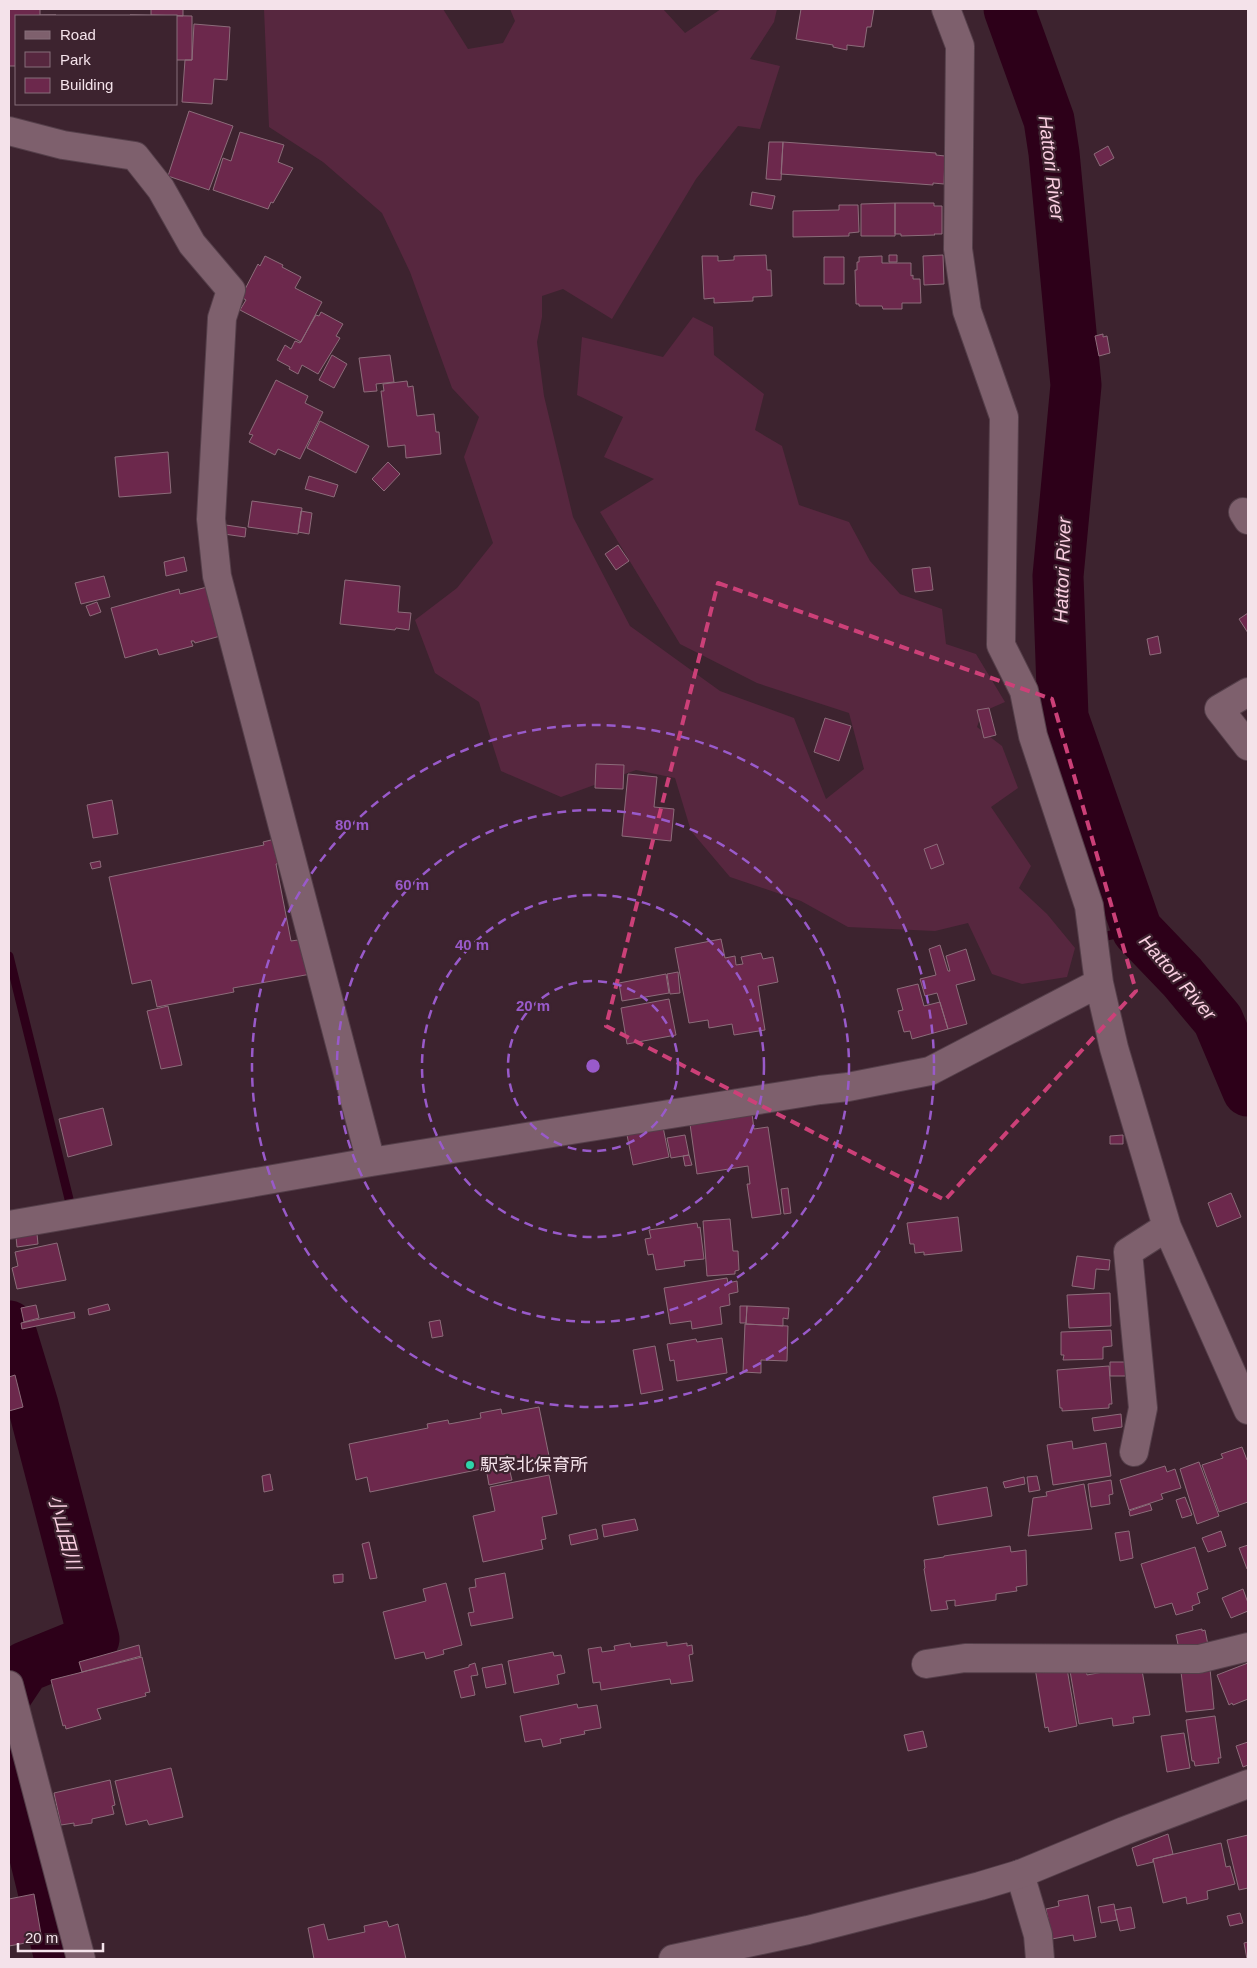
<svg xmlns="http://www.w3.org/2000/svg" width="1257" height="1968" font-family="Helvetica,'Noto Sans JP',sans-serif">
	<rect width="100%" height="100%" fill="#3d232f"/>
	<!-- green -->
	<path fill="#57273f" d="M264,9h179l25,40 35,-6 12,-22 -5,-12h153l22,24 36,-24h56l-3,13 -24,37 30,7 -20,63 -22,-3 -42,53 -84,140 -49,-30 -21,7v21l-5,25 7,54 29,121 57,109 90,65 74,27 32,81 38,-30 -15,-56 -92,-30 -77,-39 -80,-132 54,-33 -50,-22 19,-40 -46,-22 5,-58 81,20 30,-40 20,10 1,28 50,39 -9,36 27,16 17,59 50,17 21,39 30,33 42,15 4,35 30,10 29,48 -23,10 -5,15 25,19 16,42 -27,19 40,59 -12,22 28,26 28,34 -8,29 -45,7 -30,-10 -24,-51 -33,8 -87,-4 -47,-26 -71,-24 -39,-46 -16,-53 -39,-8 -75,27 -60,-26 -22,-69 -44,-29 -20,-53 42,-32 36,-45 -29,-86 15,-40 -27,-29 -42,-116 -28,-59 -59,-51 -54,-35z"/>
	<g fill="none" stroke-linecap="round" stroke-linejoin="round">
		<!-- stream -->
		<path stroke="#2d0019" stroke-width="9" d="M1096,938l41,-8
			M9,956l61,247"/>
		<!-- river -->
		<path stroke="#2d0019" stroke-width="51" d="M1009,9l40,111 5,33 22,232 -18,191 5,141 74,213 45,47 36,43 30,71
			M9,1326l24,79 61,234 -69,28 -16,24
			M9,1752l51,207"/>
	</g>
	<!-- building -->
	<path fill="#6c284c" stroke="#8c6c7a" d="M9,9h31v6h16l-40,1v50h-7z
		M151,9h32v7l-32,-1z
		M801,9h73l-3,18h-4l-3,20 -17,-2v5l-14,-3v-2l-37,-6z
		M130,15l62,1v44h-16v-44z
		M194,24l36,3 -3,53 -13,-1 -2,25 -30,-2 3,-42h7z
		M189,111l44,15 -24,64 -41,-14z
		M240,132l44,13 -6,17 15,6 -20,35 -2,-1 -3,7 -55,-19 10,-32 8,3z
		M769,142h14l-2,38 -15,-1z
		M783,142l153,11v2l9,1 -1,28 -11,-1v2l-152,-11z
		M1108,146l6,12 -14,8 -6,-12z
		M752,192l23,4 -3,13 -22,-4z
		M895,203v33h-34v-32z
		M895,203h39v3h8v28h-8l1,1 -34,1v-2h-6z
		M839,205h19l1,27 -10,1v3l-56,1v-26l46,-1z
		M766,255l1,15h4l1,26 -19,1v4l-39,2v-5l-10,1 -2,-43h16v5l16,-1v-4z
		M889,255h8v7h-8z
		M943,255l1,29 -20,1 -1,-29z
		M265,256l18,9 -1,2 19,10 -6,11 27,14 -21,40 -61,-32 6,-10 -5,-3 17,-33 2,2z
		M882,256v7h29v13l2,-1v4h7l1,24h-19v6h-19l-1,-3h-23v-2h-3l-1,-34h2v-8h2v-5z
		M824,257h20v27h-20z
		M321,312l22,12 -7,12 4,2 -22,36 -16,-9 -4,9 -9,-5 1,-2 -13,-7 8,-15 6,4 4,-8 5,2 16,-28 3,1z
		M1103,334v3l4,-1 3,17 -11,3 -4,-20z
		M332,355l15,9 -13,24 -15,-8z
		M390,355l4,27 -18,2 1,7 -13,1 -5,-34z
		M276,380l32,16 -3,7 18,9 -23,47 -22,-10 -3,6 -26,-13 4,-7 -4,-1z
		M407,381l1,6 5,-1 4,30 17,-2 2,18h3l2,22 -35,4 -1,-13 -17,2 -7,-56h3l-1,-7z
		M320,421l49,25 -13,27 -49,-25z
		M168,452l3,41 -52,4 -4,-40z
		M388,462l12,12 -16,17 -12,-12z
		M309,476l29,9 -4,12 -29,-8z
		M252,501l50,7 -4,26 -50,-7z
		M301,511l11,2 -3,21 -11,-2z
		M226,525l20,3 -1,9 -21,-3z
		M618,545l11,16 -13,9 -11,-16z
		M184,557l3,14 -21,5 -2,-14z
		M930,567l3,23 -18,2 -3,-23z
		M104,576l6,21 -29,7 -6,-21z
		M345,580l55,6 -2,26 13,1 -2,17 -13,-2 -1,2 -55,-6z
		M211,586l13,49 -29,8 -1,-2h-3l2,5 -34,9 -2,-6 -32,9 -14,-50 68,-19 1,5z
		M97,602l4,10 -11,4 -4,-10z
		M1248,613v20l-9,-14z
		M1158,636l3,17 -11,2 -3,-16z
		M989,708l7,27 -12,3 -7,-28z
		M825,718l26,8 -12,35 -25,-9z
		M596,764l28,1 -1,24 -28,-1z
		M628,774l29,3 -3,30 20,2 -3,32 -49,-5z
		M112,800l6,34 -25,4 -6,-33z
		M275,839l5,24 -4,1 15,77 14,-2 6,35 -78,14 1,4 -77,15 -6,-27 -19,4 -23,-107 155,-32 -1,-3z
		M937,844l7,20 -13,5 -7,-20z
		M100,861l1,6 -9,2 -2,-6z
		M721,939l4,19 10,-2 1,9 7,-1 -2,-7 20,-4 2,6 10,-2 5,25 -20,4 7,44 -31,5 -2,-11 -23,4 -1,-8 -19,3 -14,-75z
		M940,945l8,26h2l-4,-15 20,-7 9,31 -19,5 11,39 -19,5 -11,-36 -12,3 -5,-17 16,-4 -7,-26z
		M678,972l2,21 -10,1 -3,-20z
		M666,974l3,19 -47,8 -3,-18z
		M918,984l6,22 16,-4 8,27 -36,10 -2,-8 -6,1 -6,-21 5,-1 -6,-21z
		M669,999l7,36 -49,9 -6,-36z
		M168,1006l14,59 -21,4 -14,-58z
		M103,1108l9,37 -44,12 -9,-38z
		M752,1114l2,15 14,-2 13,87 -29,4 -5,-34h3l-2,-18 -51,8 -7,-50z
		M663,1127l6,30 -36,8 -6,-30z
		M685,1135l4,20 -18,3 -4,-20z
		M1123,1135v9h-13v-8z
		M689,1155l3,10 -7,1 -2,-10z
		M788,1188l3,25 -7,1 -3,-25z
		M1231,1193l10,24 -24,10 -9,-24z
		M958,1217l4,34 -38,4v-3l-9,1 -1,-9h-4l-3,-21z
		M730,1219l3,32h5l1,19 -4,1v3l-28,2 -4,-55z
		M697,1223l1,5 2,-1 4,32 -20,2 1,5 -29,4 -3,-16 -5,1 -3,-16 6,-1 -2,-8z
		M37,1234l1,10 -21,3 -1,-10z
		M57,1243l9,37 -49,9 -5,-21 6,-2 -3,-14z
		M1077,1256l33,4 -1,10 -13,-1 -2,20 -22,-3z
		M727,1278l1,5 9,-2 1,11 -9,2 1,11 -10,2 2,17 -30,5 -1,-8 -21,3 -6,-36z
		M1110,1293l1,33 -42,2 -2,-33z
		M108,1304l2,6 -21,5 -1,-6z
		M36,1305l3,13 -15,4 -3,-14z
		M740,1306h7l-1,17h-6z
		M747,1306l42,2 -1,11 -5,-1v8l-37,-2z
		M74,1312l1,6 -53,11 -1,-6z
		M440,1320l3,16 -11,2 -3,-16z
		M745,1324l43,2 -1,35 -26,-1v13l-18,-1z
		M1111,1330l1,16 -9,1v12l-40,1 1,-5h-3v-23z
		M722,1338l5,35 -50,8 -3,-21 -4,1 -3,-17 29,-5 1,3z
		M655,1346l8,44 -22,4 -8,-44z
		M1110,1362h19v14h-19z
		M1109,1366l3,38h-3v4l-47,3v-3h-2l-3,-38z
		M15,1375l8,32 -14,4v-34z
		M539,1407l10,49 -41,8 4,16 -23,5 -3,-17 -116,24 -3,-15 -11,3 -7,-36 79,-16 -1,-4 21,-4 1,4 32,-6 -1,-5 21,-4 1,5z
		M1121,1414l1,13 -28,4 -2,-13z
		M1072,1441l1,8 33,-6 5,33 -58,9 -6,-40z
		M1242,1447l5,13h1v42l-29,10 -17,-47 21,-7 -2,-4z
		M1199,1462l20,54 -22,8 -17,-55z
		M1165,1466l2,6 8,-3 6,19 -20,6 2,5 -34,11 -9,-30z
		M270,1474l3,16 -9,2 -2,-16z
		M549,1475l8,39 -15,3 4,22 -5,1 2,9 -60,13 -10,-46 22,-5 -5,-24z
		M1037,1476l3,14 -11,2 -2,-15z
		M1024,1477l1,7 -20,4 -2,-6z
		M1111,1480l2,14 -4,1 1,9 -19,3 -3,-23z
		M1084,1484l8,45 -64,7 5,-38 14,-2 -1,-4z
		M987,1487l5,29 -54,9 -5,-28z
		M1185,1497l7,18 -10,3 -6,-18z
		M1150,1504l2,6 -22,6 -1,-5z
		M635,1519l3,11 -34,7 -2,-12z
		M596,1529l2,10 -27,6 -2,-10z
		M1129,1531l4,27 -13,3 -5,-28z
		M1221,1531l5,15 -18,6 -6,-14z
		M369,1542l8,36 -7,1 -8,-35z
		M1248,1545v23l-1,1 -8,-21z
		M1010,1546l1,6 15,-2 1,35 -11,2 1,4 -21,3v6l-41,6v-6l-9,1 2,8 -17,2 -7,-42 1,-1 -1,-8 20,-3v-1z
		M1195,1547l13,42 -11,4 3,10 -8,3 1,4 -17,5 -4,-12 -17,5 -14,-44z
		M505,1573l8,45 -42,8 -3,-13 6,-1 -5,-24 7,-1 -1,-8z
		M343,1574v8l-9,1 -1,-8z
		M446,1583l16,62 -19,5 1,4 -18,5 -2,-7 -29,7 -12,-47 43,-11 -3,-12z
		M1243,1589l5,14v8l-17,7 -9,-20z
		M1202,1629v2l3,-1 3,15 -28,9 -4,-19z
		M667,1642v4l20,-3v3l5,-1 1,9 -4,1 4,26 -22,3 -1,-5 -69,11 -1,-8 -7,1 -5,-34 13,-2 1,5 13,-2 -1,-4 16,-3 1,4z
		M139,1645l2,11 -59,16 -3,-10z
		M553,1652l1,4 7,-1 4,18 -8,2 2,9 -45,9 -6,-32z
		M142,1657l8,35 -5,1 1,3 -49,13 4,10 -35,10 -1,-4 -2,1 -12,-46z
		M475,1663l3,12 -7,1 4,19 -14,3 -7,-27 15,-4v-2z
		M1066,1663l11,63 -28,6 -1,-5 -3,1 -10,-60z
		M1085,1663l2,12 54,-10 9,50 -17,2 1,6 -21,3 -1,-8 -33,6 -10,-59z
		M1248,1663v36l-15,6 -1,-2 -3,2 -12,-30z
		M502,1664l4,20 -20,4 -4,-20z
		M1210,1669l4,40 -28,3 -5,-40z
		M577,1704l1,4 19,-3 4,23 -17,3 1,3 -25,5 1,4 -18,4 -2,-8 -16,3 -5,-26z
		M1215,1716l6,42h-3l1,5 -24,3 -1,-5h-2l-6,-41z
		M923,1731l4,16 -19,4 -4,-16z
		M1184,1733l6,35 -23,4 -6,-36z
		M1248,1742v23l-5,2 -7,-21z
		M171,1768l12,49 -34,8 -2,-5 -21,5 -11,-44z
		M110,1780l5,25 -3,1 2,8 -22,5v4l-18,3v-3l-13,2 -7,-32z
		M1168,1834l5,20 -20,5v3l-16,4 -5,-18z
		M1248,1835v53l-9,2 -12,-50z
		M1221,1843l5,24 4,-1 5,18 -28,7 1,8 -21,5 -1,-7 -23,6 -10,-44z
		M34,1894l8,46 -33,6v-47z
		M1088,1895l8,42 -22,4 -1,-6 -21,4 -6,-30 13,-3 -1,-5z
		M1114,1904l3,16 -16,3 -3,-16z
		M1131,1907l4,21 -15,3 -5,-21z
		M1240,1913l3,10 -13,3 -3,-10z
		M387,1921l2,6 9,-3 8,35h-92l-6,-31 16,-4 4,16 37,-8 -1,-6z
		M1248,1942v17h-1l-3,-16z"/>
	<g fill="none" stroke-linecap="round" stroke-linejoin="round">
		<!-- minor casing -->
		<g stroke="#553f4a" stroke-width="30">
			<path id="minor" d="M946,9l14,37 -2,203 9,62 37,106 -3,228 23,46 9,45 56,170 10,77 15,65 53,179 81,183
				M9,131l54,14 72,11 26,33 31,55 39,46 -9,28 -11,201 6,57 154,586
				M1243,512l5,8
				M1248,692l-29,17 29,37
				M9,1225l362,-63 449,-72 28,-3 82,-16 169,-88
				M1134,1452l9,-44 -15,-156 39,-25
				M926,1664l39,-6 234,1 49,-12
				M9,1685l72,274
				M1020,1874l18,61 2,24"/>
		</g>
		<!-- tertiary casing -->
		<g stroke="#553f4a" stroke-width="30">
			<path id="tertiary" d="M673,1959l135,-29 172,-44 40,-12 104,-43 124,-47"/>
		</g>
		<!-- minor -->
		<use href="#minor" stroke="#7e606d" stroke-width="28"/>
		<!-- tertiary -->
		<use href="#tertiary" stroke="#7e606d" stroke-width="28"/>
	</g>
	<!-- marked area -->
	<path fill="none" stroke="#cc4078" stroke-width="4" stroke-dasharray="10 6" stroke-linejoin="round" d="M718,583l334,116 84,292 -191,209 -339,-174z"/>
	<!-- distance rings -->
	<g fill="none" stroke="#995aca" stroke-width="2.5" stroke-dasharray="9 6">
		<circle cx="593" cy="1066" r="85"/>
		<circle cx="593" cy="1066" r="171"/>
		<circle cx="593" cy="1066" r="256"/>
		<circle cx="593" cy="1066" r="341"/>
	</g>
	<!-- markers -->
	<circle fill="#2ed4aa" stroke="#3d232f" stroke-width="2" cx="470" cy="1465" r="5"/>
	<g text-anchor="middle" stroke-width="4.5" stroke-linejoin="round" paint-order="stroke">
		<!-- poi labels -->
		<g font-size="18" fill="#f4e2ea" stroke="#3d232f" text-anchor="start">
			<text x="480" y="1471">駅家北保育所</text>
		</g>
		<!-- water labels -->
		<g font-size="19" font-style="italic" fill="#facfe1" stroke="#3d232f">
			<text transform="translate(1052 168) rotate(83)" y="7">Hattori River</text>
			<text transform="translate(1062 570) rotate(-88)" y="7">Hattori River</text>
			<text transform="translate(1178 977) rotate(49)" y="7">Hattori River</text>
			<text transform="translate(65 1532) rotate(75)" y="7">小山田川</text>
		</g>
	</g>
	<circle cx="593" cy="1066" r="8" fill="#995aca" stroke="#3d232f" stroke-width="2.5"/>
	<g font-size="15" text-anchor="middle" font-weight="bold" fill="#995aca" stroke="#3d232f" stroke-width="4.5" stroke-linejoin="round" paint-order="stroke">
		<text x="352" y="830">80 m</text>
		<text x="412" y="890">60 m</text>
		<text x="472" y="950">40 m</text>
		<text x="533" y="1011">20 m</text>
	</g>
	<!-- border -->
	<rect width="1257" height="1968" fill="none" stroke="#f4e2ea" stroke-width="20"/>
	<!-- legend -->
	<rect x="15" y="15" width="162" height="90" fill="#3d232f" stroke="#866f7a"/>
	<rect x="25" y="31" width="25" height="8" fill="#7e606d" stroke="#866f7a"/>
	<text x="60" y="40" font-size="15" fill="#f4e2ea">Road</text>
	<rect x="25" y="52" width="25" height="15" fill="#57273f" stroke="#866f7a"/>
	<text x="60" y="65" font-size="15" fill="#f4e2ea">Park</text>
	<rect x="25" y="78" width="25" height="15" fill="#6c284c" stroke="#866f7a"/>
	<text x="60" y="90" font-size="15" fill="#f4e2ea">Building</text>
	<!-- scale -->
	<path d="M18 1943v8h85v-8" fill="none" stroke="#f4e2ea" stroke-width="2.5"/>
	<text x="25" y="1943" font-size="15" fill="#f4e2ea" stroke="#3d232f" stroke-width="4" paint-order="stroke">20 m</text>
</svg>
